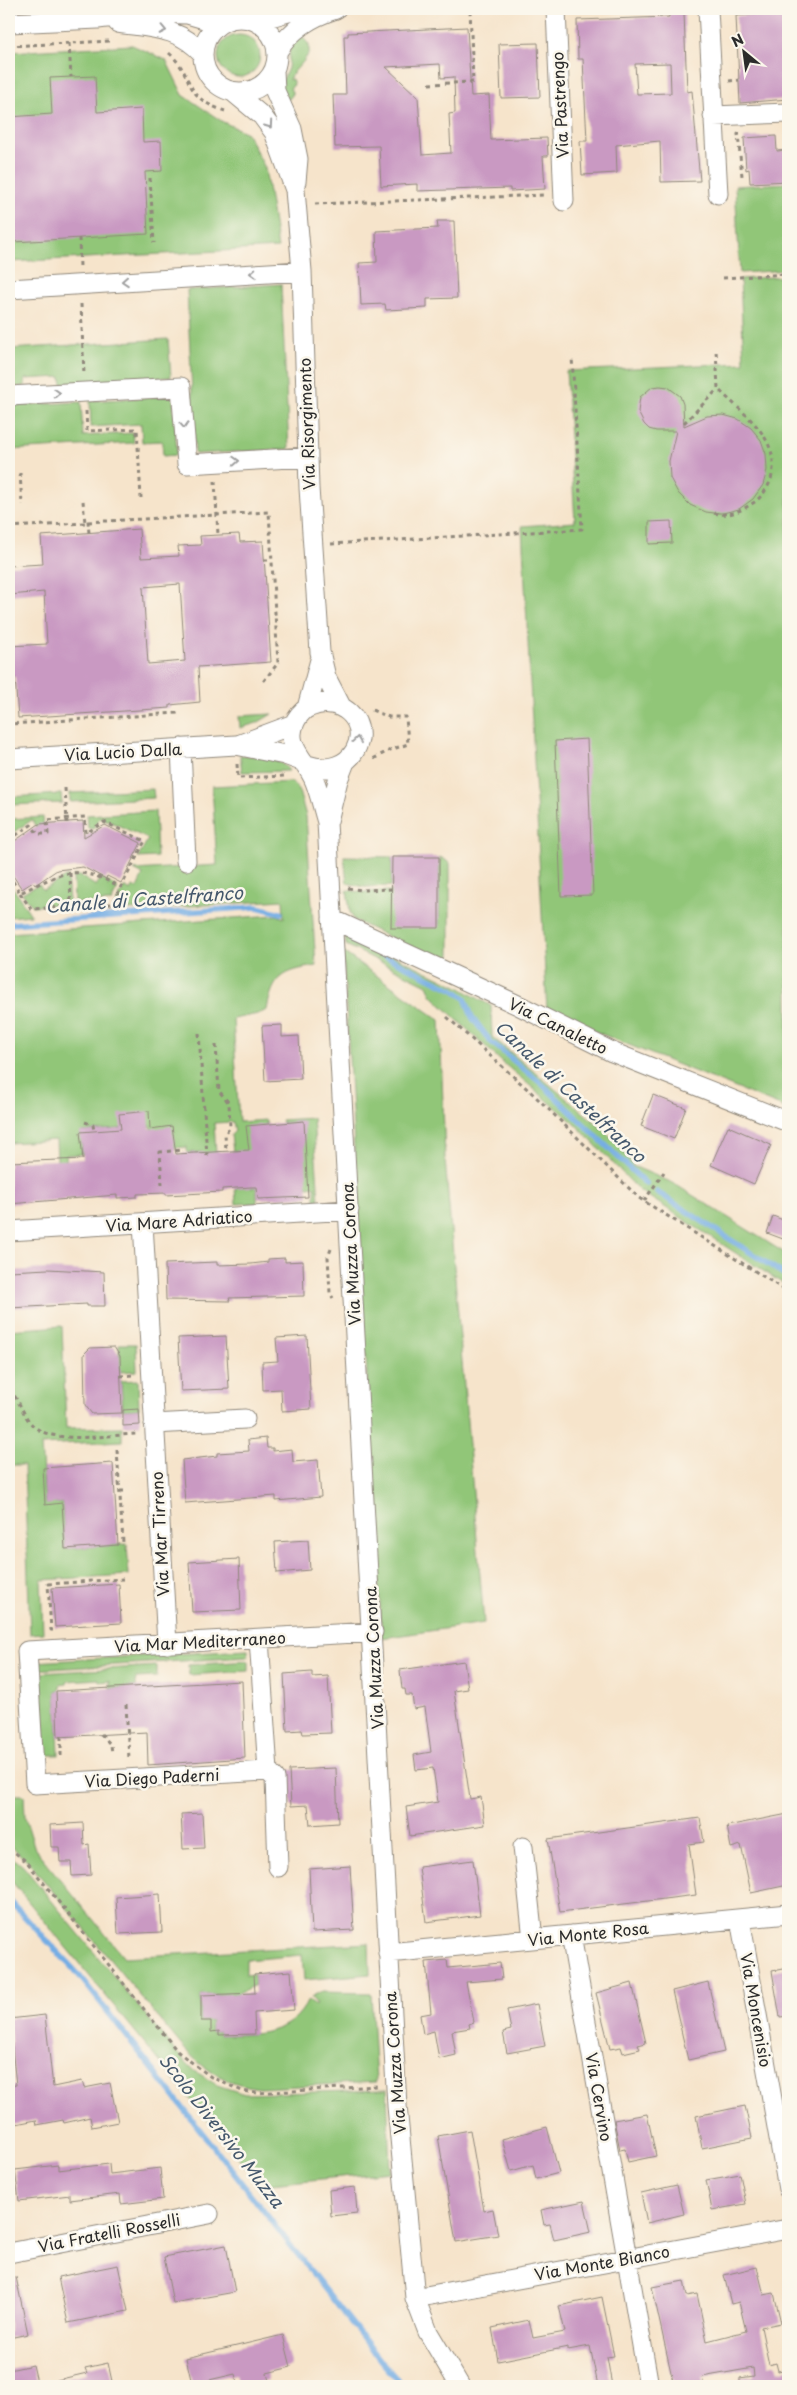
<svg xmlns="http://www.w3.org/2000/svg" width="797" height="2395" font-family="'Playpen Sans',sans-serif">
	<rect width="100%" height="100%" fill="#fbf7ec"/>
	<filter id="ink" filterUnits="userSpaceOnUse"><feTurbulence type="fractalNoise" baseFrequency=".02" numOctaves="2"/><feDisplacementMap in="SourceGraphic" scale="10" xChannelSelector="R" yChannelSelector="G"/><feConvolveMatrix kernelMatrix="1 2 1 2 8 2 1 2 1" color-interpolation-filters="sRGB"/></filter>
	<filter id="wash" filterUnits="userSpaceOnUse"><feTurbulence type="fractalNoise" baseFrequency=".0096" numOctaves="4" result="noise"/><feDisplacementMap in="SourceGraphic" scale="20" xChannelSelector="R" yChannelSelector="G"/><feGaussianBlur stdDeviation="1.12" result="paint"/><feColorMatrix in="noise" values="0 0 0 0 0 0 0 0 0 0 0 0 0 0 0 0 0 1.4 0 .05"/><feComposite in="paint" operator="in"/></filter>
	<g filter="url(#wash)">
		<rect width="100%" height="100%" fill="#f6e4cb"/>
		<!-- green -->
		<path fill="#91c678" stroke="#5e7852" d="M218 56a21 21 0 1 1 42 0a21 21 0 1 1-42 0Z
			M302,36l7,9v8l-6,9 -12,13 -2,5 3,-1 2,6 -4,3 3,6 -5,6 -8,-14 8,-18 2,-20z
			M132,45l34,15 17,35 40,27 24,11 18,35 13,80 -269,14v-210z
			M788,183v87l-48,3 -5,-87z
			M788,276v833l-241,-97 -25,-486 53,-4 -9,-151 178,-8 -4,-84z
			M281,284l8,165 -94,5 -8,-164z
			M168,339l3,38 -109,7 -1,-7 -36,2v7l-16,1v-38z
			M173,396l4,59 -14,1 -1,-15 -20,1 -1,-18 -50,3 -1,-26z
			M81,402l2,34 50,-3 1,10 -125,7v-44z
			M272,714l-15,9 -17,5 -1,-12z
			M240,755c15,1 41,2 49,16l-47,1z
			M291,782l7,6 8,28 10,150c-33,5 -43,10 -49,44l-9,4 -25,5 6,103 27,-2 2,29 -19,1 2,37h6v16l-21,1 -1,-16 4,-1 -2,-36h-4l-2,-16 4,-4 -2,-9 -19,1 2,32 -14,-3 -15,1v-6l-30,2 -2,33 -4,-56 -70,6 1,22 -16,1 2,35 -9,9 -3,-59 -47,3v-210l268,-18 7,3 -1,-18 -171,11 12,-24 7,4 2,-4 4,1 6,-13 -9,-5 83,-5 -5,-79z
			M153,789l1,9 -84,4v-9z
			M61,794l1,9 -53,2v-8z
			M155,811l2,46 -19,1 10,-19 -48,-22 -7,12 -5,-1 -1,-13z
			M43,817l1,14h-6l-6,-11 -23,15v-16z
			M344,856l48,1v29l-27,1 -18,-4z
			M440,857l10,6v104l-96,-47 -4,-8 -3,-22 16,2 29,-1 47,36z
			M67,876l2,25 -3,3 -34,2 -10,-13 17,-9 4,6z
			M73,876h7l16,10 5,-8 17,10 -7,14 -35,1 -2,-2z
			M9,882l22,33 -22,2z
			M350,935l107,51 34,20 1,31 110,91 19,19 12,19 40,17 115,72v32l-148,-96 -67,-69 -71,-60 -50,-47 -20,-19 -5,-11 -81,-40 -1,-9z
			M343,952l97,68 5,139 39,464 -102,15z
			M313,1118l6,82h-4v-14l-7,1 -27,-67z
			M62,1326l4,102 56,-1v14l-81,4 4,59 17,-1 3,46 62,-5 2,31 -88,5 2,53 -13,1 -6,-169h-15v-135z
			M119,1344h17l1,27 -17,1z
			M138,1380l1,29 -16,1 -2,-29z
			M248,1650v7l-214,13 -1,-8z
			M248,1661v10l-59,4 -1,-10z
			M157,1666v11l-21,1v9l-26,1v-7l-11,1v-3l-31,2 -1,3 -7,1v5l-4,1 3,64h-14l-4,-82z
			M9,1795h15l1,22 10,32 89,108 245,-14 1,31 -66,6 -2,-25 -56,5v15l8,-1 1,11 -19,9 -35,1v26h10v11l8,-1v4c36,0 72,1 89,-35l7,6 1,-3 -5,-6 9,-5 51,1 5,89 -116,6c-33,-4 -56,-17 -78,-42l-152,-182 -21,-20z
			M9,1855l14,11 153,186 19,19 22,14 28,9 142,-4 3,82 -129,13 -252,-307z"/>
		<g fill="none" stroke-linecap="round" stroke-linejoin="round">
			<!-- stream -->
			<path stroke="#74ade4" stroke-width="5.5" d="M9,924l248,-17 24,6
				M352,940l102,50 11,8 7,19 18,24 52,43 104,100
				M657,1192l131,85
				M9,1900l69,74 304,388 21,24"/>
		</g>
		<g id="blocks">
			<!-- building -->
			<path fill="#c999c2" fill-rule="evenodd" d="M788,12v50h-2l2,37 -48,4 -4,-87z
				M684,13l3,79 5,-1 8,90 -39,1 -1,-41 -44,4 1,28 -35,2 -2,-34h7l-4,-82h-5l-1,-39 92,-3v-3zM670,63l1,30 -34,1 -2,-30z
				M467,27l4,69 18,-1 2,45 56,-2 1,18h-5l2,33 -35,2v-3l-93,3v-7l-36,2 -2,-40 -44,1 -2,-52h13l-2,-59h4v-3zM440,64l1,14 13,-1 1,36 -6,1 2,39 -29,2 -4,-58 -32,-30z
				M538,43l2,54 -39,1 -2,-54z
				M95,76l2,36 45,-3 1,33 18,-1 1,30 -17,1 3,62 -134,8 -3,-57h-2v-68l43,-3 -2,-36z
				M776,136l1,15 11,-1v31l-38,2 -1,-14 -3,1 -2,-32z
				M437,221h17l3,77 -30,1v9l-41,2 -1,-6 -24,1 -2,-42 18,-1 -1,-31 62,-3z
				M660,386l8,1 12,9 3,8 1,22 23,-10 16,-1 15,4 13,9 10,12 5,14 1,16 -4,15 -10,14 -14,10 -16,4h-9l-8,-1 -16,-7 -12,-12 -8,-15 -1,-17 7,-30h-20l-7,-2 -5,-5 -6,-12 2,-15 12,-10z
				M671,521l1,22 -23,1v-22z
				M139,529l2,29 38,-2 -1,-10 23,-1 -1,-9 39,-2 1,8 23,-1 8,121 -73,5 2,35 -30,3v3l-152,10 -3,-41h-6v-31l38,-2 -3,-52 -35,3v-29l34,-2 -2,-28zM180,584l5,77 -37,3 -5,-77z
				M587,739l6,156 -32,1 -6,-155z
				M83,821l1,16 21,-12 36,18 -20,40 -14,-7 -1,3 -23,-12 -26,3 -22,15 -2,-3 -11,7 -13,-19v-25l30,-21z
				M392,857h47v71h-48z
				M282,1025v12l17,-1 2,43 -36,2 -3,-55z
				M653,1095l33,13 -12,31 -33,-13z
				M149,1111l1,18 22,-3 4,28 73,-4 -3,-24 58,-5 4,76 -50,2 -1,-12h-6l-29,2v3l-56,3v-2l-29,1v3l-20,1v-3l-108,9v-42l74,-3 -3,-27 41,-3 -2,-15z
				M728,1126l43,19 -17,39 -43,-19z
				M773,1216l15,6 -5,17 -16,-6z
				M285,1258v4l18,-1 1,35 -75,2 1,3 -64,-1 -1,-36 52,-2v3l34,-1 17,-2v-3z
				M48,1269l56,3 1,34h-18v-2l-78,4v-37z
				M226,1336l3,53 -48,2 -3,-53z
				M307,1336l4,73 -29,2 -1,-22 -18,1 -1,-28 16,-1 -2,-23z
				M114,1347l6,9 2,57 -30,1 -7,-9 -1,-51 6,-6z
				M139,1409l1,16 -17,1v-16z
				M266,1438l1,10h6v3l19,-2 1,13 25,-2 3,37 -45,4v-5l-91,7 -3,-43 35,-4v-3l32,-2 -1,-11z
				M113,1463l5,82 -53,4 -3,-46 -17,2 -2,-37z
				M308,1540l2,30 -33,3 -2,-31z
				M239,1559l2,51 -49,2 -3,-50z
				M119,1584l2,39 -66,4 -3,-39z
				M464,1661l4,28 -14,2 16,108 11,-2 4,28 -75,11 -4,-29 32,-5 -5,-34 -17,2 -2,-15 17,-3 -6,-45 -11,2 -2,-14h-6l-1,-6h-3l-2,-19z
				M312,1672v5l16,-1 3,57 -28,1 -1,-4 -15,1 -3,-57z
				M242,1681l3,77 -97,7 -1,-33 -89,5 -2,-46z
				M336,1768l2,55 -28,2 -2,-20 -17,1 -2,-36z
				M202,1813l2,35 -21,1 -2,-35z
				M788,1814v71l-37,8 -10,-48 -10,3 -4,-22z
				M700,1818l4,24 -15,2 7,51 -136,17 -12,-73z
				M83,1823l1,22 5,-1 2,31 -19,1 -1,-14h-11l-1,-15h-8l-1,-22z
				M473,1860l7,55 -54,7 -7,-55z
				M350,1866l4,64 -42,2 -3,-63z
				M160,1894l2,38 -44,2 -2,-37z
				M447,1960l1,8 52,-5 2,16 -36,3 8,40 -5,2 1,4 -18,3 4,24 -17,4 -5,-28 -11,3 -3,-19 11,-2 -5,-51z
				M788,1968v48l-8,1 -8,-46z
				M291,1971l3,39 -40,3 1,21 -36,1v-4l-8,1v-11h-10v-26l54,-2 -1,-19z
				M708,1982l16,70 -36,8 -16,-69z
				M632,1983l14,60 -8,2 2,4 -17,4 -2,-6 -11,2 -14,-56z
				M537,2004l8,42 -38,7 -4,-21 8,-2 -4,-20z
				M45,2015l8,72 29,-6 2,7 26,-5 8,39 -26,5 -2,-10 -26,6 -1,-3 -26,5 -1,-5 -25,5 -2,-12v-27l7,-1 -7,-66z
				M745,2106l7,32 -50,10 -6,-32z
				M647,2114l9,42 -28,6 -3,-13 -5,1 -6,-30z
				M547,2127l12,46 -23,6 -3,-14 -22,6 -9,-32z
				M470,2130l14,81 9,-2 5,26 -42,7 -18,-106z
				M109,2164l1,10 50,-6 3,31 -42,5 -1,-10 -50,6v-5l-51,6 -4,-31 43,-5v5z
				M740,2174l6,30 -34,6 -6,-30z
				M677,2185l7,29 -37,9 -6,-30z
				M355,2187l2,26 -26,3 -2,-26z
				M584,2201l7,31 -37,8 -4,-16 -6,1 -3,-15z
				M226,2245l9,47 -62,11 -9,-46z
				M118,2265l10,46 -60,12 -10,-46z
				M757,2267l7,28 10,-2 7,30 -20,4 8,38 7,-2 2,8 10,-2v17h-48v-8l14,-2 -1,-8 -51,9 2,9h-30l-22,-99 32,-6 3,15 10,-2 10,47 39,-10 -7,-29 -8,2 -7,-29z
				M16,2277l12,57 -19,4v-60z
				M602,2297l12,59 -7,1 5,29h-14l-8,-40 -22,4v-3l-70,14 -6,-33 37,-8 4,18 32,-6 -6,-26z
				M283,2335l8,32 -24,6 2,8 -31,5 -3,-12 -43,10 -6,-26z
				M108,2363l5,23h-55l-1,-6 30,-7 -2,-5z
				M33,2365l5,21h-29v-16z"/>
		</g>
	</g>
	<g filter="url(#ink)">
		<use href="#blocks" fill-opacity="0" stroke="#90887b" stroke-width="1"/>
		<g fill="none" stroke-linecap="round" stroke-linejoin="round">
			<!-- minor casing -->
			<g stroke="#90887b" stroke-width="21">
				<path id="minor" d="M556,9l8,192
					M708,9l10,185
					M203 55a37 37 0 1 1 74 0a37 37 0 1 1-74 0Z
					M256,21l43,-12
					M9,23l89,-4 47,-6 42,1 17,5 23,1
					M118,23c34,5 61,4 85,31
					M277,52c14,-23 34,-35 59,-43
					M274,70l1,21 17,38 6,30 -2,23
					M233,92l29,24 12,16 21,58 7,81 7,217 11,164 6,25 16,31
					M713,116l75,-3
					M9,289l293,-18
					M9,396l172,-9 6,77 121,-7
					M307,708l13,-48
					M238,745l56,-21
					M181,748l5,113
					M9,759l227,-14 49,10 19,7
					M307,765c45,16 71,-36 36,-57 -11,-6 -22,-6 -33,-1 -6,2 -11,8 -14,13 -14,25 11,40 19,62 5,13 8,27 12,40l70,1284 18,192 13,34 32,54
					M328,821l10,-41 7,-18
					M332,919l188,87 92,46 176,70
					M143,1223l24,421
					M9,1231l340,-21
					M154,1424l91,-5
					M259,1639l9,132 -233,13 -8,-133 346,-19
					M268,1771l7,7 3,89
					M523,1847l10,92
					M740,1919l48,270
					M571,1935l78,451
					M388,1953l400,-39
					M9,2253l200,-39
					M415,2298l373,-69"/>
			</g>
			<!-- path -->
			<path stroke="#90887b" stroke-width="3" stroke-dasharray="4 4" stroke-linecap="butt" d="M69,43l2,34
				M9,46l101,-5
				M169,53c27,24 12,44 56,58
				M729,81l10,-1
				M429,84l44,-2 -3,-73
				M740,134h-2l4,42
				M150,178l4,65
				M315,204l231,-9
				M79,238l1,29
				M723,278l65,-4
				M81,304l3,71
				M86,411l1,20 50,-2 4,69
				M684,423l34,-34
				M20,473l2,32
				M215,481l3,54
				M83,501l2,22 3,-1 1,11
				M714,513c15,4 27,-2 39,-10 8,-5 15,-15 18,-24 12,-40 -29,-66 -53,-90l-2,-39
				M88,522l181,-10 9,151 -16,20
				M9,527l76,-4
				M331,544l251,-15 -10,-172
				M264,560h7
				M9,696l1,28 168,-11
				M372,710l17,7h17l2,27 -18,6 -17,9
				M237,764l1,14 47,-2
				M65,788l2,35
				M9,840l22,-15 7,9h10l-1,-14 38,-3 1,16 18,-11 41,19 -24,46c-46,-23 -56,-16 -101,6l-11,-18
				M70,873l1,34
				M348,888l13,2 31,-1
				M20,893l11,16 82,-5 8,-17
				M447,1017l86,77 106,104 149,94
				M199,1033l8,123
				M216,1045l3,46 10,12 1,24 -5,7 1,17
				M85,1122l8,3 1,6
				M162,1185l-2,-33 23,-2
				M644,1201l20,-29
				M331,1249l-3,8 2,36 3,5
				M120,1376l13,-1
				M9,1390c12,10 14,29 27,38 21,16 74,7 100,6
				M117,1450l6,92
				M120,1491h7
				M53,1630h-2l-3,-46 75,-5
				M126,1705l3,54
				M101,1734l10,11 1,8
				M61,1736v20
				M9,1848l18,14 151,190 33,25 31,14 15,2 120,-7"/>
			<!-- minor -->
			<use href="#minor" stroke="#fff" stroke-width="19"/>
		</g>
		<!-- one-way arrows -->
		<defs><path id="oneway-chevron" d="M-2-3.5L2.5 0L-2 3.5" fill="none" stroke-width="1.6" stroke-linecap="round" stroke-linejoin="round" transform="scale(1.25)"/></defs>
		<g stroke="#a0a0a0">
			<use href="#oneway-chevron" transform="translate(163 30) rotate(12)"/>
			<use href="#oneway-chevron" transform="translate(269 125) rotate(55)"/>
			<use href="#oneway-chevron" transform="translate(253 273) rotate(177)"/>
			<use href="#oneway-chevron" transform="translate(125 281) rotate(176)"/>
			<use href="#oneway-chevron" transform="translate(57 393) rotate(-3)"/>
			<use href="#oneway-chevron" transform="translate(184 425) rotate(86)"/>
			<use href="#oneway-chevron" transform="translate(236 461) rotate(-3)"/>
			<use href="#oneway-chevron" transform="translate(357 740) rotate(-82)"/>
		</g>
	</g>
	<g text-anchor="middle" stroke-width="5" stroke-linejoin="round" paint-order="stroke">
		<!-- street labels -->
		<g font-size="16" fill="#2b2b2b" stroke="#fbf7ec">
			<text transform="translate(560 105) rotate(-93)" y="6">Via Pastrengo</text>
			<text transform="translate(307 424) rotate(-92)" y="6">Via Risorgimento</text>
			<text transform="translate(123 752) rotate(-3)" y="6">Via Lucio Dalla</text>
			<text transform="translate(558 1026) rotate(26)" y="6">Via Canaletto</text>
			<text transform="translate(179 1221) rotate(-4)" y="6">Via Mare Adriatico</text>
			<text transform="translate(351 1254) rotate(-93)" y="6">Via Muzza Corona</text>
			<text transform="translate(160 1534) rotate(-93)" y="6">Via Mar Tirreno</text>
			<text transform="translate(200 1642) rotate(-3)" y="6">Via Mar Mediterraneo</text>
			<text transform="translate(374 1658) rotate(-93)" y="6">Via Muzza Corona</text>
			<text transform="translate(152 1778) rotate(-3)" y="6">Via Diego Paderni</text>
			<text transform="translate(588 1934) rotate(-6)" y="6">Via Monte Rosa</text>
			<text transform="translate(756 2010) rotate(80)" y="6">Via Moncenisio</text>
			<text transform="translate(395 2063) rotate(-94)" y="6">Via Muzza Corona</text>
			<text transform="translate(599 2097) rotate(80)" y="6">Via Cervino</text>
			<text transform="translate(109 2233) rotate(-11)" y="6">Via Fratelli Rosselli</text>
			<text transform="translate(602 2263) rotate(-10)" y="6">Via Monte Bianco</text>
		</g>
		<!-- water labels -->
		<g font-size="18" font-style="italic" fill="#45586c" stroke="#fbf7ec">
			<text transform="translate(144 900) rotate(-4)" y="6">Canale di Castelfranco</text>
			<text transform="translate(570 1092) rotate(43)" y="6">Canale di Castelfranco</text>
			<text transform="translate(221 2131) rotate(52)" y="6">Scolo Diversivo Muzza</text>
		</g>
	</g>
	<!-- margin -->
	<rect width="797" height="2395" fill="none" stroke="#fbf7ec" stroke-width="30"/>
	<!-- north arrow -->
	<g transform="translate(744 52) rotate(331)" stroke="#fbf7ec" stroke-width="4" paint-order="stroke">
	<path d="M0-4L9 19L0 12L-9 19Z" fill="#2b2b2b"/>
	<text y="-8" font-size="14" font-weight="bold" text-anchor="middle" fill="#2b2b2b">N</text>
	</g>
</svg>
